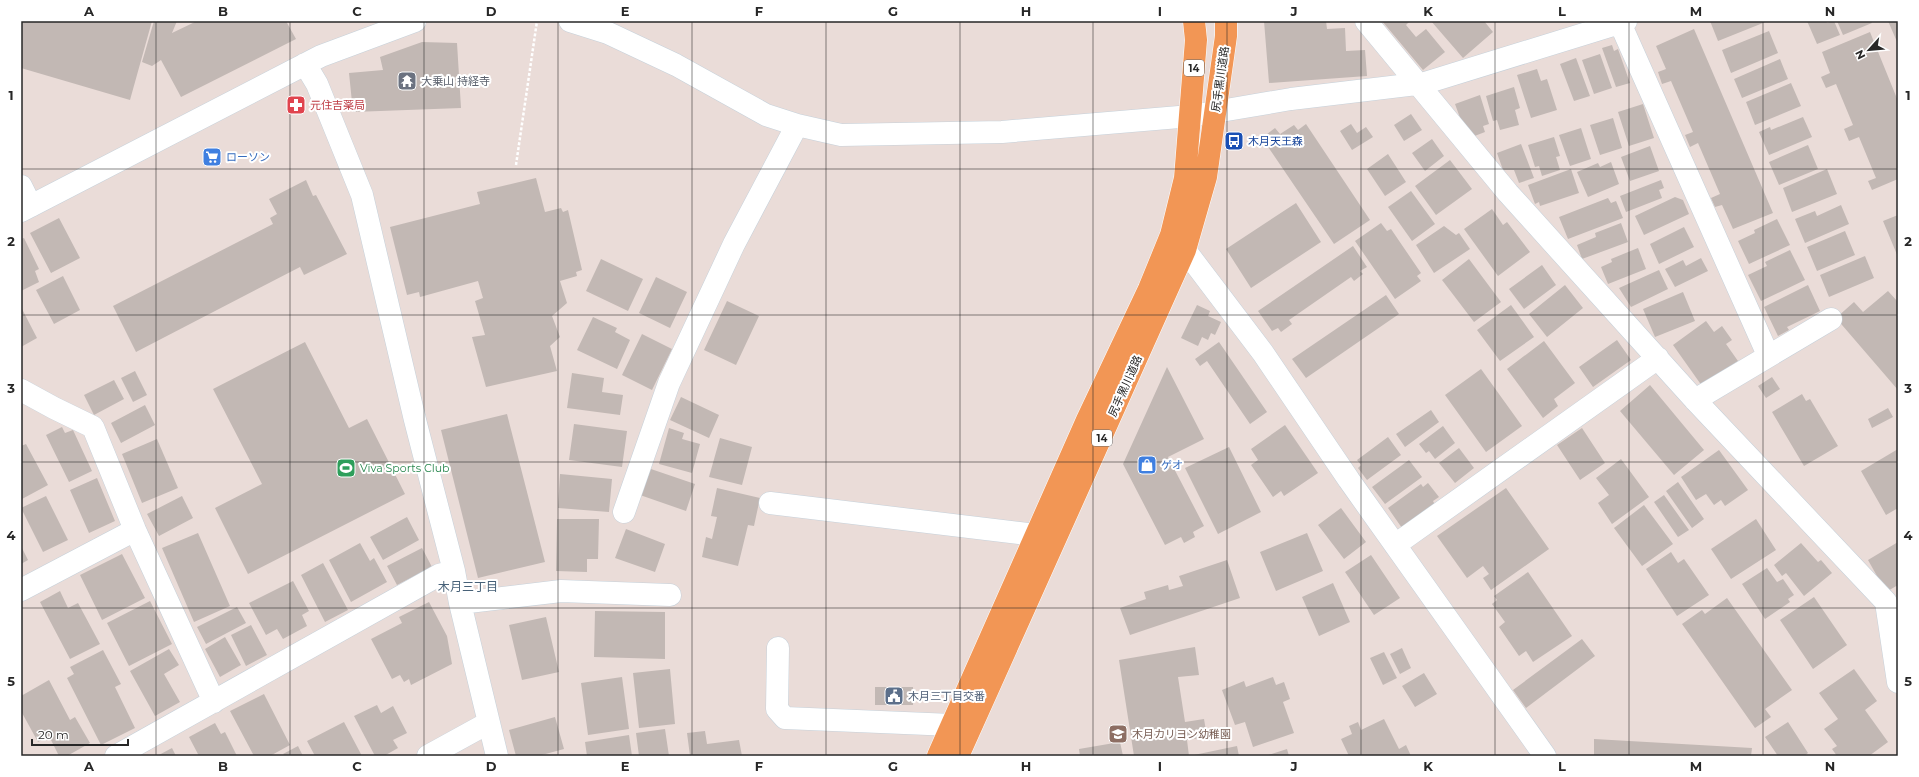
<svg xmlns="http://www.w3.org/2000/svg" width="1919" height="777" font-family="Montserrat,'Noto Sans JP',sans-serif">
	<rect width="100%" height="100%" fill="#eadcd8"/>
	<!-- building -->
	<path fill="#c2b8b4" d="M21,21h131l-22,79 -109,-32z
		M154,21h23l-5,12 25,-12h89l10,18 -115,58 -20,-37 -9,6 -10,-4z
		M1264,21h62l1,8 18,-1 1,23 19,-1 2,26 -98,7z
		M1382,21h28l-4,4 10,12 10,-8 19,23 -22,18z
		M1431,21h53l9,11 -30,26z
		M1710,21h58l-50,20z
		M1807,21h19l1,2 7,-2 6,14 -23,9z
		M1837,21h34l1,2 -29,12z
		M1888,21h10v23z
		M1694,29l79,184 -40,16 -11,-24 -7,2 -4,-9 9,-4 -22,-51 -8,4 -5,-12 8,-3 -22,-51 -9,3 -4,-12 8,-3 -10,-23z
		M1769,31l9,22 -47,20 -9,-23z
		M1870,32l28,69v78l-26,11 -4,-9 8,-3 -17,-41 -10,4 -5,-12 9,-4 -17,-41 -10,4 -5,-11 9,-4 -8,-21z
		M422,42l35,1 4,65 -108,4 -4,-39 34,-3 -3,-13z
		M1612,45l2,6 4,-2 12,34 -14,4 -14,-39z
		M1600,54l12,34 -18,6 -12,-34z
		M1576,58l14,38 -16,5 -14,-37z
		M1780,59l8,20 -46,19 -8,-19z
		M1537,69l4,12 6,-2 10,31 -26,8 -14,-43z
		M1791,83l10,23 -46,19 -9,-23z
		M1514,87l6,21 -5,2 4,15 -19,5 -3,-10 -4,1 -7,-25z
		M1480,95l9,29 -6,2 2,6 -13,5 -9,-11 -8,-22z
		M1643,104l11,34 -25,8 -11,-34z
		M1411,114l11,16 -18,11 -10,-16z
		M1803,117l9,20 -43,18 -10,-23 11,-5 1,3z
		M1613,118l9,30 -22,7 -10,-30z
		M1306,124l64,96 -36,24 -72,-106 13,-10 5,6 14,-9 4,5z
		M1351,124l6,9 9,-6 7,10 -21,13 -12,-19z
		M1581,128l10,31 -21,7 -11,-31z
		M1554,137l6,19 -4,1 4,13 -18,6 -3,-10 -4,1 -7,-22z
		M1432,139l12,17 -19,15 -13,-18z
		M1521,144l13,34 -15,5 -5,-13h-11l-6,-17z
		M1808,145l10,24 -39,16 -10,-23z
		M1650,146l9,25 -29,10 -9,-24z
		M1388,154l18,28 -21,14 -18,-27z
		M1450,160l22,29 -36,26 -21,-29z
		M1611,162l8,22 -31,13 -11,-25 21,-9 2,4z
		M1571,169l8,24 -39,13 -1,-4 -4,2 -7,-19z
		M1827,169l10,25 -45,18 -9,-24z
		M536,178l9,34 16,-4 2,4 5,-2 14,60 -6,2 1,4 -17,5 7,22 -15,13 8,21 -10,9 7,25 -71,16 -14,-50 13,-2 -10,-34 8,-3 -5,-17 -58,16 -1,-5 -12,3 -17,-68 90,-23 -3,-12z
		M306,180l7,16 3,-1 31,59 -43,21 -4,-8 -164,85 -23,-46 160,-82 -3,-6 7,-4 -8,-15z
		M1661,180l3,8 -5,2 3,8 -36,14 -6,-16z
		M1411,191l24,33 -23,17 -24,-34z
		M1675,197l8,3 6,14 -45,21 -9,-19z
		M1608,198l3,5 5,-2 7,17 -55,21 -9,-22z
		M1296,203l25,39 -70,46 -25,-39z
		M1841,205l8,19 -44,19 -10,-24 20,-8 2,5z
		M1492,209l11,16 4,-3 23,30 -32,24 -34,-47z
		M1898,215v42l-15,-36z
		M59,218l21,40 -29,15 -21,-40z
		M1777,219l13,26 -41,19 -11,-23 17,-8 -1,-3z
		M1381,223l6,8 4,-2 30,44 -4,3 4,5 -26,18 -40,-58z
		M1621,223l7,19 -46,17 -5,-14 19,-8 -1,-4z
		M1444,226l12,9 3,-2 11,16 -36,24 -18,-28z
		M1684,227l10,20 -35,17 -9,-20z
		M1845,231l10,24 -38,16 -10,-24z
		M24,238l15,31 -4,2 4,11 -18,9v-52z
		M1353,246l14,21 -7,4 3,3 -9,7 -3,-4 -62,43 3,4 -11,8 -3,-4 -6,3 -14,-20z
		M1638,248l8,21 -38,15 -7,-17 11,-5 -1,-3z
		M1790,250l15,30 -44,21 -13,-26 19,-9 -2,-4z
		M1865,256l9,22 -45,19 -9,-22z
		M1701,258l7,13 -33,16 -10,-18 18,-9 3,6z
		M601,259l42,20 -15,32 -42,-20z
		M1469,259l32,43 -27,20 -32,-42z
		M1542,265l14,20 -32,24 -15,-20z
		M1659,270l9,19 -37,18 -12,-19z
		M63,276l17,34 -26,14 -18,-34z
		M656,277l31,15 -17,36 -31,-15z
		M1565,285l18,23 -36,29 -18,-23z
		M1808,285l12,26 -33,16 2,3 -11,6 -14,-29z
		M1888,291l10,11v88l-62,-72 18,-16 9,10z
		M1683,292l12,29 -40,16 -12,-28z
		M1386,295l13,19 -93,64 -14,-19z
		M727,301l32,15 -23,49 -32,-15z
		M1197,305l13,6 -2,5 13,6 -6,13 -4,-2 -3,7 -6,-3 -4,9 -17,-8z
		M1511,305l23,32 -34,24 -23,-31z
		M21,307l16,31 -16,9z
		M593,317l24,11 -2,4 15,8 -13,29 -40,-19z
		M1706,321l8,11 8,-6 10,14 -6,4 12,17 -36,25 -29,-41z
		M642,334l30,15 -20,41 -30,-15z
		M1617,340l14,20 -38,27 -14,-20z
		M1544,341l31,42 -21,16 4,7 -15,12 -36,-49z
		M305,342l44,86 18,-9 38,75 -157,80 -33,-66 47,-24 -49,-95z
		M1219,342l48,70 -17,12 -43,-63 -7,5 -5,-7z
		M1167,367l37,72 -36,18 36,69 -11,6 2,5 -11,6 -3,-6 -16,8 -42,-81z
		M1481,369l41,57 -36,26 -41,-57z
		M135,371l12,24 -14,7 -12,-24z
		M572,373l32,5 -2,14 21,3 -3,20 -53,-7z
		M1772,377l8,12 -14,9 -8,-12z
		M114,380l10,19 -30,16 -10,-20z
		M1650,385l54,65 -30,25 -54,-64z
		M1802,394l4,7 4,-2 28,47 -34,20 -32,-54z
		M681,397l38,18 -10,23 -39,-18z
		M145,405l10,20 -34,18 -10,-20z
		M1888,408l5,9 -21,11 -4,-9z
		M1431,410l8,12 -34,25 -9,-13z
		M507,414l38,148 -67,16 -37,-148z
		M574,424l53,7 -5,36 -53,-7z
		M1285,425l33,48 -34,23 -3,-5 -8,6 -22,-32 7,-5 -7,-11z
		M1443,426l12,17 -20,16 -6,-8 -3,2 -7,-9z
		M62,427l3,6 8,-3 19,41 -23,11 -23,-47z
		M669,428l15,5 -2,6 18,5 -8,29 -33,-9z
		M1582,428l23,35 -25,17 -23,-35z
		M1388,437l13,18 -34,25 -9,-12 3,-3 -4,-5z
		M720,438l32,9 -10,38 -33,-8z
		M157,439l21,49 -36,15 -20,-49z
		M26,444l22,41 -26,14 -1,-53z
		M1229,447l32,65 -43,22 -33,-66z
		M1459,448l15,20 -19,15 -16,-20z
		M1898,449v59l-12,7 -25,-44z
		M1719,450l29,40 -23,16 -4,-6 -7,5 -8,-11 -10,6 -15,-23z
		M1621,459l28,38 -37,27 -14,-21 11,-8 -13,-17z
		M1409,460l13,17 -37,27 -13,-17z
		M648,468l47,16 -9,27 -46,-16z
		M560,474l52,5 -3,33 -51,-4z
		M97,478l18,43 -26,12 -19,-43z
		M1678,482l26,37 -12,9 -26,-37z
		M1428,483l11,14 -6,4 2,4 -33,23 -14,-20 33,-24 2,3z
		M717,488l43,10 -6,28 -6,-1 -10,41 -36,-9 4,-20 6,2 5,-22 -6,-1z
		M1506,488l43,61 -58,41 -8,-12 6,-4 -6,-8 -16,12 -30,-42z
		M1664,495l25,35 -11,7 -24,-35z
		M46,496l22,44 -25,12 -22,-44z
		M182,496l11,22 -34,18 -12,-22z
		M1644,505l29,39 -31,22 -28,-38z
		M1341,508l25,34 -22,17 -26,-34z
		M407,517l12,23 -36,20 -13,-23z
		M557,519h42l-1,40h-11v13l-31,-1z
		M1756,519l20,31 -45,29 -20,-30z
		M626,529l39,15 -10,28 -40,-14z
		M198,533l32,73 -36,16 -32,-74z
		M1307,533l16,38 -47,20 -16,-39z
		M1898,542v43l-12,7 -18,-32z
		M360,543l10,18 4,-3 13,24 -36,20 -22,-42z
		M1801,543l17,19 3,-2 11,13 -28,23 -18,-23 -4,3 -8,-11z
		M21,546l7,14 -7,4z
		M422,548l10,19 -35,18 -10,-19z
		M1671,552l7,11 6,-4 25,36 -32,21 -31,-47z
		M122,554l23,44 -43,22 -22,-45z
		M1371,555l29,43 -26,17 -29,-43z
		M1227,560l13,38 -110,37 -10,-27 26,-9 -2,-7 24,-7 1,5 14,-4 -4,-10z
		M323,563l25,47 -23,12 -24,-47z
		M1767,568l10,14 6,-3 11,16 -6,4 2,3 -25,17 -23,-35z
		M1528,572l44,64 -39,26 -7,-11 -7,5 -20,-29 6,-5 -13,-18 5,-4 -3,-4z
		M293,581l16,30 -7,4 5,11 -24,13 -6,-10 -11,6 -17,-32z
		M1333,583l17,39 -31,14 -17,-39z
		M60,591l8,17 10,-5 22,41 -30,15 -30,-57z
		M1814,597l33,48 -34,24 -33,-49z
		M1727,598l65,92 -27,19 6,8 -16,11 -73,-104 20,-14 3,4z
		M150,601l22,43 -43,22 -22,-43z
		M429,602l18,34 5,28 -41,21 -2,-6 -5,3 -4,-7 -8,4 -21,-40 31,-16 -3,-6z
		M237,607l9,16 -40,21 -9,-17z
		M595,611l70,1v47l-71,-2z
		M546,617l13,55 -37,8 -13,-55z
		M251,625l16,30 -21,11 -15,-31z
		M225,637l16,28 -21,12 -15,-28z
		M1582,639l13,17 -69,52 -13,-18z
		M1195,647l4,28 -21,2 7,45 19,-3 3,18 -20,3 2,16h-55l-15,-96z
		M1402,648l9,20 -11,6 -10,-20z
		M169,649l10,16 -15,9 16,28 -25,14 -25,-45z
		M103,650l18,34 -6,3 20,41 -34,17 -34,-67 7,-4 -4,-7z
		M1384,652l13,26 -14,7 -13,-27z
		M670,669l5,55 -36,4 -6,-55z
		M1854,669l23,32 -12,9 23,32 -19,14h-32l-5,-7 5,-3 -13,-17 14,-10 -19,-26z
		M1424,673l13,21 -22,13 -13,-21z
		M622,677l7,52 -41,6 -7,-52z
		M1273,677l3,8 8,-3 6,17 -7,3 11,31 -41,14 -8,-25 -10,3 -13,-35 22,-9 2,6z
		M49,680l21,40 5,-3 15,26 -23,13h-8l-10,-20 -11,6 -17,-31v-15z
		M875,687h38v18h-38z
		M264,694l26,51 -20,11h-16l-24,-45z
		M377,705l4,8 12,-7 14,27 -14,7 5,8 -14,8h-9l-21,-40z
		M555,717l9,32 -26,7h-22l-7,-26z
		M1384,719l15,30 7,-4 5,11h-62l-8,-17 11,-5 -3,-8 9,-4 3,8z
		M344,722l18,34h-47l-8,-15z
		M1788,722l20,31 -4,3h-26l-13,-19z
		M215,723l6,11 4,-2 12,24h-38l-10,-19z
		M665,729l4,27h-30l-3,-23z
		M705,731l2,13 32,-4 3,16h-52l-3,-23z
		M629,735l3,21h-45l-2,-14z
		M1594,739l158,9 -1,8h-157z
		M1120,742l3,14h-43l-1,-7z
		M298,746l5,10h-18l-2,-2z
		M1237,746l2,10h-45v-1z
		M172,748l4,8h-19z
		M1287,749l2,7h-24z"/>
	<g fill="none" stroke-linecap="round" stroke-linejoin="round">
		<!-- minor casing -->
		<g stroke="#c6d1da" stroke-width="23">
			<path id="minor" d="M570,21l38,12 68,32 90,50 31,10 44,10 161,-3 189,-16 100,-17 134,-16 201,-62
				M1366,21l142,172 187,207 191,202 12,80
				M1620,23l148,332
				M305,64l12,20 45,111 53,225 39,151 6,32 37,153
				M21,186l10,20
				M21,211l300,-155 94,-35
				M1185,250l78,103 86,127 196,276
				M21,390l33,18 39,19 42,103 79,172
				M1695,400l136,-81
				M770,503l266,32
				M624,512l45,-129 65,-139 63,-119
				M1395,545l263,-187
				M21,590l114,-60
				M460,603l101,-12 109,4
				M778,648l-1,61 8,9 167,7
				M116,756l323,-181 15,-4
				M428,756l60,-33"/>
		</g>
		<!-- major casing -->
		<g stroke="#fff" stroke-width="23">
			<path id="major" d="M938,756l149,-336 62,-131 22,-54 14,-57 11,-138 -2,-19
				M958,756l227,-506 21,-73 20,-141v-15"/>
		</g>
		<!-- path -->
		<path stroke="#fff" stroke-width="2.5" stroke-dasharray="3 2" stroke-linecap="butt" d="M516,165l21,-144"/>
		<!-- minor -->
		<use href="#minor" stroke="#fff" stroke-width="22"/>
		<!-- major -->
		<use href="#major" stroke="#f29655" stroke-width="22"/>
	</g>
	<!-- grid -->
	<path fill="none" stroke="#272727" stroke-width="1" stroke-opacity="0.55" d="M156,21v735M290,21v735M424,21v735M558,21v735M692,21v735M826,21v735M960,21v735M1093,21v735M1227,21v735M1361,21v735M1495,21v735M1629,21v735M1763,21v735M21,169h1877M21,315h1877M21,462h1877M21,608h1877"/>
	<!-- icons -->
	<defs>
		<g id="temple-square" transform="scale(1)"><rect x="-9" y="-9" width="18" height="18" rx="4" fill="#6b7280" stroke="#fff"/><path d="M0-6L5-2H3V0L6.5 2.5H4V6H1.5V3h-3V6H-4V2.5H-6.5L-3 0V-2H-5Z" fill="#fff"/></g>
		<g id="pharmacy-square" transform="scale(1)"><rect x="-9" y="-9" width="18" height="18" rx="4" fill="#e0444e" stroke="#fff"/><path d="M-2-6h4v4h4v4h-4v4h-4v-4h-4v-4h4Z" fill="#fff"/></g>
		<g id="bus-square" transform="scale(1)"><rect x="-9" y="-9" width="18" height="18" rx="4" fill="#1a4fb4" stroke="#fff"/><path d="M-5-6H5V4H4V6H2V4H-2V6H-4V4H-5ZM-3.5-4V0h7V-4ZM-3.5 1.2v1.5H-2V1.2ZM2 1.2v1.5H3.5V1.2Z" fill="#fff"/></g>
		<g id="supermarket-square" transform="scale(1)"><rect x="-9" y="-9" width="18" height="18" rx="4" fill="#3f7fe0" stroke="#fff"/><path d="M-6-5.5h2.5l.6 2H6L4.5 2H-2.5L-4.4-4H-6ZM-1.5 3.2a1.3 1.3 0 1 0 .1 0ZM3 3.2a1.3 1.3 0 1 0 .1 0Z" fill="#fff"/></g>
		<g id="shop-square" transform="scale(1)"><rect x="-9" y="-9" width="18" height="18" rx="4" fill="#3f7fe0" stroke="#fff"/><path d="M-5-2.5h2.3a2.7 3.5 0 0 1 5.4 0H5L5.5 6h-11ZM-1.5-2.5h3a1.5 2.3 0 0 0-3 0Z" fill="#fff"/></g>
		<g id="stadium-square" transform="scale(1)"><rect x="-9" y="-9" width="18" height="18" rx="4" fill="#2e9e5b" stroke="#fff"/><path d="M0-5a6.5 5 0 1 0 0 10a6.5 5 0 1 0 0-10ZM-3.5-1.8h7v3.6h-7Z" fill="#fff"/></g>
		<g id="civic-square" transform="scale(1)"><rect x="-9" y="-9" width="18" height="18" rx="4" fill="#5c6f8a" stroke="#fff"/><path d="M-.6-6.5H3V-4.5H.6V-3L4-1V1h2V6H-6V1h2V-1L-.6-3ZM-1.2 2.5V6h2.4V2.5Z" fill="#fff"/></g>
		<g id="school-square" transform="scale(1)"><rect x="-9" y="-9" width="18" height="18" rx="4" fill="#8d6e63" stroke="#fff"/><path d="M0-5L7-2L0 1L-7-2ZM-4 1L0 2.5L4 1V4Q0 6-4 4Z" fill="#fff"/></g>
	</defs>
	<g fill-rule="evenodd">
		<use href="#temple-square" x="407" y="81"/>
		<use href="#pharmacy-square" x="296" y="105"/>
		<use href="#bus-square" x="1234" y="141"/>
		<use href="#supermarket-square" x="212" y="157"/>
		<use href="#shop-square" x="1147" y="465"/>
		<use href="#stadium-square" x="346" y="468"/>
		<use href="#civic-square" x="894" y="696"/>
		<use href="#school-square" x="1118" y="734"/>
	</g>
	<g text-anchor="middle" stroke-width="4" stroke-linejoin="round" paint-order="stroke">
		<!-- shield labels -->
		<g fill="#fff" stroke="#686868" stroke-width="1">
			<rect x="1184" y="60" width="20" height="16" rx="3"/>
			<rect x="1092" y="430" width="20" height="16" rx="3"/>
		</g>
		<g font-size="10" font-weight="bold" fill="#272727">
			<text x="1194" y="72">14</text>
			<text x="1102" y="442">14</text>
		</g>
		<!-- street labels -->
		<g font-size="11" fill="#272727" stroke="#fff">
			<text transform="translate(1220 79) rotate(-82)" y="4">尻手黒川道路</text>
			<text transform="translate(1125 386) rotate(-66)" y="4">尻手黒川道路</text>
		</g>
		<!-- worship labels -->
		<g font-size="11" fill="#5b616d" stroke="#fff" text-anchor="start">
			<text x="421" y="85">大乗山 持経寺</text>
		</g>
		<!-- health labels -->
		<g font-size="11" fill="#be3a42" stroke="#fff" text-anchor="start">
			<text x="310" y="109">元住吉薬局</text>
		</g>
		<!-- transit labels -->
		<g font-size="11" fill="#164399" stroke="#fff" text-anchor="start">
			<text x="1248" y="145">木月天王森</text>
		</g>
		<!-- shop labels -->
		<g font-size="11" fill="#366cbe" stroke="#fff" text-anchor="start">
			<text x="226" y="161">ローソン</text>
			<text x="1161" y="469">ゲオ</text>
		</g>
		<!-- leisure labels -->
		<g font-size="11" fill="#27864d" stroke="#fff" text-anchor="start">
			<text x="360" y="472">Viva Sports Club</text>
		</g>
		<!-- service labels -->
		<g font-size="11" fill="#4e5e75" stroke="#fff" text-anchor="start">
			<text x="908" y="700">木月三丁目交番</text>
		</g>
		<!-- education labels -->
		<g font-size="11" fill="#785e54" stroke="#fff" text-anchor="start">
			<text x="1132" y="738">木月カリヨン幼稚園</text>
		</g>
		<!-- neighbourhood labels -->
		<g font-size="12" fill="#476178" stroke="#fff">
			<text x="468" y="591">木月三丁目</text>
		</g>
	</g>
	<!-- border -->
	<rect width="1919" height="777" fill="none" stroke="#ffffff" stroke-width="44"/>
	<!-- north arrow -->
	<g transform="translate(1869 50) rotate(243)" stroke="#ffffff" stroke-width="3" paint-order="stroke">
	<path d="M0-3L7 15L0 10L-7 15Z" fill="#272727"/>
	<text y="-6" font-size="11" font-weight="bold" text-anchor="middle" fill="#272727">N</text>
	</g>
	<!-- scale -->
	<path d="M32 739v6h96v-6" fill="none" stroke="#272727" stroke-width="2"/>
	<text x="38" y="739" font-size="12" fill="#272727" stroke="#ffffff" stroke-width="3" paint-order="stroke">20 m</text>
	<rect x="22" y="22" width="1875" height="733" fill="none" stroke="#272727" stroke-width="1.5"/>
	<g font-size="13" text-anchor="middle" font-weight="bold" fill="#272727">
		<text x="89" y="16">A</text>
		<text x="223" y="16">B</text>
		<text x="357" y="16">C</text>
		<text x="491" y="16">D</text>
		<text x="625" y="16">E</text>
		<text x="759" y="16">F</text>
		<text x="893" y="16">G</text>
		<text x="1026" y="16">H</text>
		<text x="1160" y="16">I</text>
		<text x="1294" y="16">J</text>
		<text x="1428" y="16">K</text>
		<text x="1562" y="16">L</text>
		<text x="1696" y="16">M</text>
		<text x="1830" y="16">N</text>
		<text x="11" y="100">1</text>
		<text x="1908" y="100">1</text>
		<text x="11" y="246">2</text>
		<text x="1908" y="246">2</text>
		<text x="11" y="393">3</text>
		<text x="1908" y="393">3</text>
		<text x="11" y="540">4</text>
		<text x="1908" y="540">4</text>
		<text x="11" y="686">5</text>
		<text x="1908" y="686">5</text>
		<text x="89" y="771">A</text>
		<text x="223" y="771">B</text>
		<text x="357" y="771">C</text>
		<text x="491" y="771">D</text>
		<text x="625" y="771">E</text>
		<text x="759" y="771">F</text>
		<text x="893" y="771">G</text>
		<text x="1026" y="771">H</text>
		<text x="1160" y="771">I</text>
		<text x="1294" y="771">J</text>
		<text x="1428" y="771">K</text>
		<text x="1562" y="771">L</text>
		<text x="1696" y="771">M</text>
		<text x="1830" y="771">N</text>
	</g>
</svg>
